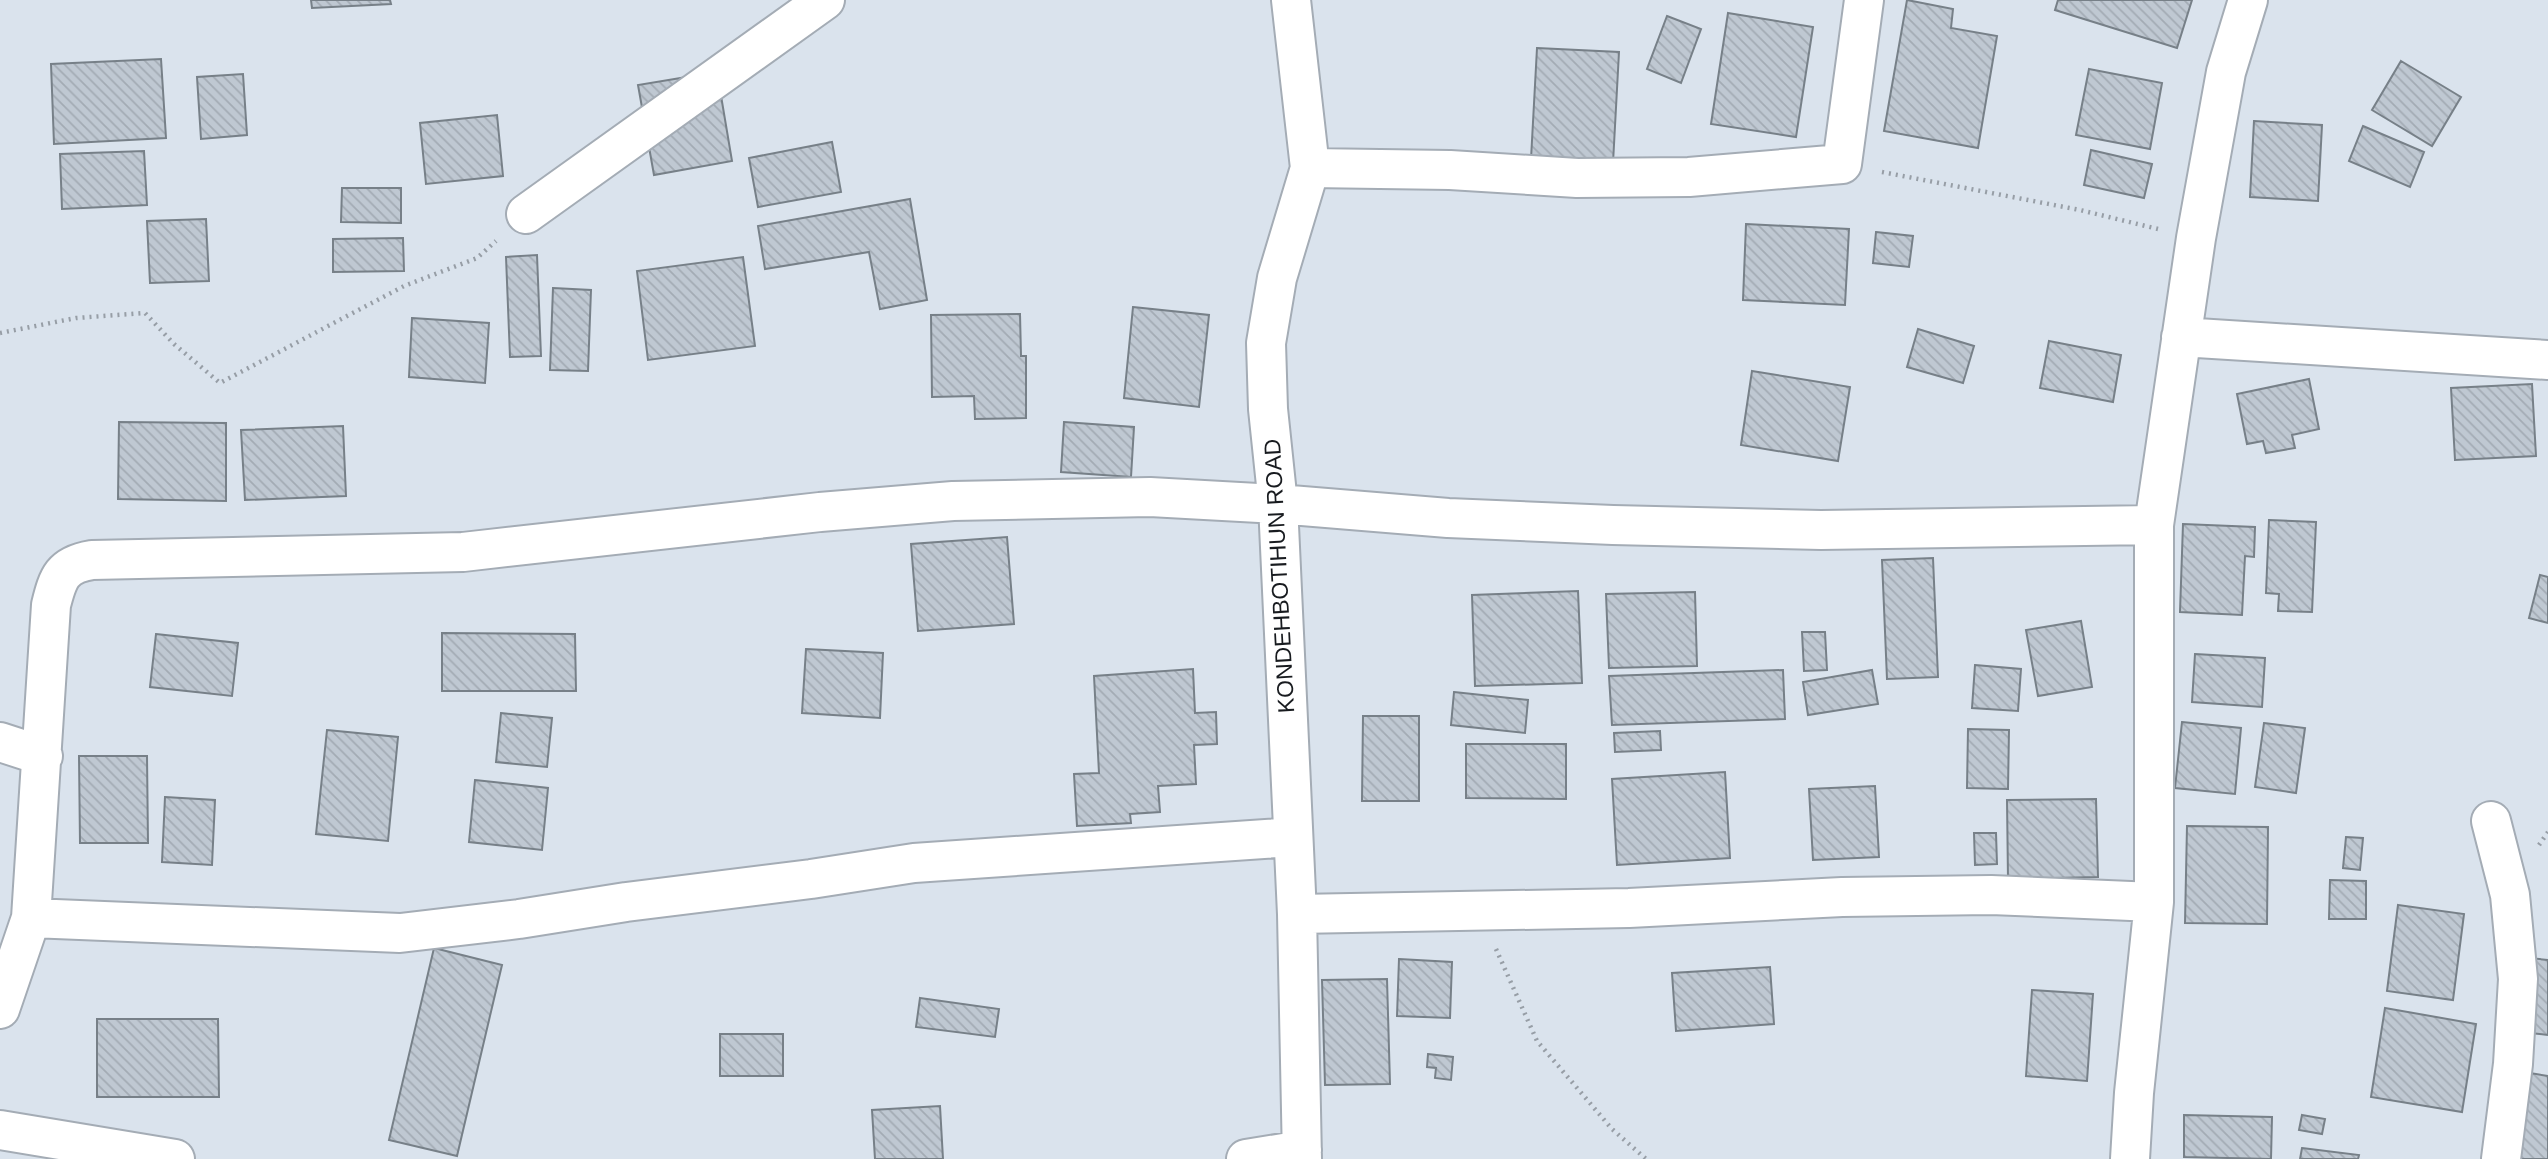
<svg xmlns="http://www.w3.org/2000/svg" width="2548" height="1159" font-family="Arial,sans-serif">
	<defs>
		<pattern id="building-back-hatch" width="6" height="6" patternUnits="userSpaceOnUse" patternTransform="scale(1.75)"><rect width="6" height="6" fill="#bfc8d2"/><path d="M-1 5l2 2M0 0l6 6M5-1l2 2" fill="none" stroke="#a3abb4"/></pattern>
	</defs>
	<rect width="100%" height="100%" fill="#dae3ed"/>
	<!-- building -->
	<path fill="url(#building-back-hatch)" stroke="#778088" stroke-width="2" d="M311,0h79l1,4 -79,4z
		M1907,0l46,9 -2,19 46,8 -19,112 -94,-17z
		M2058,0h134l-15,48 -122,-38z
		M1728,13l85,14 -17,110 -85,-13z
		M1667,16l34,13 -20,54 -34,-14z
		M1537,48l82,4 -6,111 -82,-4z
		M161,59l5,79 -112,6 -3,-80z
		M2401,61l60,36 -29,49 -60,-36z
		M2089,69l73,14 -12,66 -74,-14z
		M717,72l15,89 -78,14 -16,-90z
		M243,74l4,61 -46,4 -4,-62z
		M497,115l6,61 -77,8 -6,-61z
		M2254,121l68,4 -4,76 -68,-4z
		M2363,126l61,26 -14,35 -61,-26z
		M832,142l9,50 -83,15 -9,-49z
		M2091,150l61,14 -8,34 -60,-13z
		M144,151l3,54 -85,4 -2,-55z
		M342,188h59v35l-60,-1z
		M910,199l17,101 -47,9 -11,-57 -104,17 -7,-43z
		M206,219l3,62 -59,2 -3,-62z
		M1746,224l103,5 -4,76 -102,-5z
		M1876,232l37,4 -4,31 -36,-4z
		M403,238l1,33 -71,1v-33z
		M537,255l4,101 -31,1 -4,-100z
		M743,257l12,89 -107,14 -11,-89z
		M553,288l38,2 -3,81 -38,-1z
		M1133,307l76,8 -10,92 -75,-9z
		M1020,314l1,42h5v62l-51,1 -1,-23 -42,1 -1,-82z
		M412,318l77,5 -4,60 -76,-6z
		M1918,329l56,17 -11,37 -56,-16z
		M2049,341l72,14 -8,47 -73,-14z
		M1752,371l98,16 -12,74 -97,-16z
		M2309,379l10,50 -27,6 3,13 -29,5 -3,-12 -16,3 -10,-50z
		M2532,384l4,72 -81,4 -4,-72z
		M119,422l107,1v78l-108,-2z
		M1064,422l70,5 -3,50 -70,-5z
		M343,426l3,70 -101,4 -4,-70z
		M2269,520l47,2 -4,90 -34,-1 1,-17 -13,-1z
		M2183,524l72,3 -1,30 -9,-1 -3,59 -62,-3z
		M1007,537l7,87 -96,7 -7,-87z
		M1933,558l5,119 -51,2 -5,-119z
		M2540,575l8,2v46l-19,-5z
		M1578,591l4,92 -107,3 -3,-91z
		M1695,592l2,74 -88,2 -3,-74z
		M2081,621l11,66 -54,9 -12,-66z
		M1802,632h23l2,38 -23,1z
		M442,633l133,1 1,57h-134z
		M156,634l82,9 -6,53 -82,-9z
		M806,649l77,4 -3,65 -78,-5z
		M2195,654l70,4 -3,49 -70,-5z
		M1975,665l46,4 -3,42 -46,-3z
		M1193,669l2,44 21,-1 1,32 -23,1 2,39 -38,2 2,26 -30,2 1,9 -54,3 -3,-52 25,-1 -5,-97z
		M1783,670l2,49 -173,6 -3,-49z
		M1872,670l6,34 -70,11 -5,-33z
		M1454,692l74,8 -3,33 -74,-8z
		M501,713l51,5 -5,49 -51,-5z
		M1363,716h56v85h-57z
		M2182,722l59,6 -6,66 -60,-6z
		M2264,723l41,5 -9,65 -41,-6z
		M1968,729l41,1 -1,59 -41,-1z
		M327,730l71,7 -10,104 -72,-7z
		M1660,731l1,19 -46,2 -1,-19z
		M1466,744h100v55l-100,-1z
		M79,756h68l1,87h-68z
		M1725,772l5,86 -113,7 -5,-86z
		M475,780l73,8 -6,62 -73,-8z
		M1875,786l4,71 -66,3 -4,-71z
		M165,797l50,3 -3,65 -50,-3z
		M2096,799l2,78 -90,2 -1,-79z
		M2187,826l81,1 -1,97 -82,-1z
		M1974,833h22l1,31 -22,1z
		M2346,837l17,1 -3,32 -17,-2z
		M2330,880l36,1v38h-37z
		M2398,905l66,9 -11,86 -66,-9z
		M434,948l68,17 -45,191 -68,-16z
		M2529,958l19,2v75l-27,-3z
		M1399,959l53,3 -2,56 -53,-2z
		M1770,967l4,57 -98,7 -4,-58z
		M1387,979l3,105 -65,1 -3,-105z
		M2032,990l61,4 -6,87 -61,-5z
		M920,998l79,11 -4,28 -79,-10z
		M2385,1008l91,16 -14,88 -91,-15z
		M97,1019h121l1,78h-122z
		M720,1034h63v42h-63z
		M1428,1054l25,3 -2,23 -16,-2 1,-10 -9,-1z
		M2530,1073l18,3v83h-31z
		M940,1106l3,53h-68l-3,-49z
		M2184,1115l88,2 -1,42 -87,-2z
		M2302,1115l23,4 -3,15 -23,-4z
		M2302,1148l57,7 -1,4h-58z"/>
	<g fill="none" stroke-linecap="round" stroke-linejoin="round">
		<!-- minor casing -->
		<g stroke="#a4acb5" stroke-width="42">
			<path id="minor" d="M1291,0l19,168 -33,110 -11,65 2,66 10,95 19,410 5,245
				M1310,168l140,2 127,8 112,-1 153,-13 22,-164
				M526,214l299,-214
				M2181,337l367,23
				M0,742l43,14
				M2491,821l19,74 8,84 -5,85 -12,95
				M1297,914l332,-6 213,-11 149,-2 163,7
				M31,918l369,15 119,-14 107,-17 185,-23 103,-16 379,-26
				M0,1009l31,-91 20,-313c7,-28 11,-40 41,-45l371,-8 357,-40 133,-11 197,-4 128,7 170,14 165,7 208,5 333,-5
				M0,1130l175,29
				M1246,1159l56,-9
				M2130,1159l4,-66 20,-191v-377l42,-287 30,-166 22,-72"/>
		</g>
		<!-- path -->
		<path stroke="#979ea6" stroke-width="4.5" stroke-dasharray="2 5" stroke-linecap="butt" d="M1882,172l198,38 78,19
			M0,333l76,-15 69,-5 29,31 46,39 184,-97 73,-28 19,-17
			M2539,845l9,-13
			M1496,949l41,92 75,88 34,30"/>
		<!-- minor -->
		<use href="#minor" stroke="#fff" stroke-width="38"/>
	</g>
	<g text-anchor="middle" stroke-width="5" stroke-linejoin="round" paint-order="stroke">
		<!-- street labels -->
		<g font-size="23" fill="#181b1f" stroke="#fff">
			<text transform="translate(1279 576) rotate(-93)" y="8">KONDEHBOTIHUN ROAD</text>
		</g>
	</g>
</svg>
